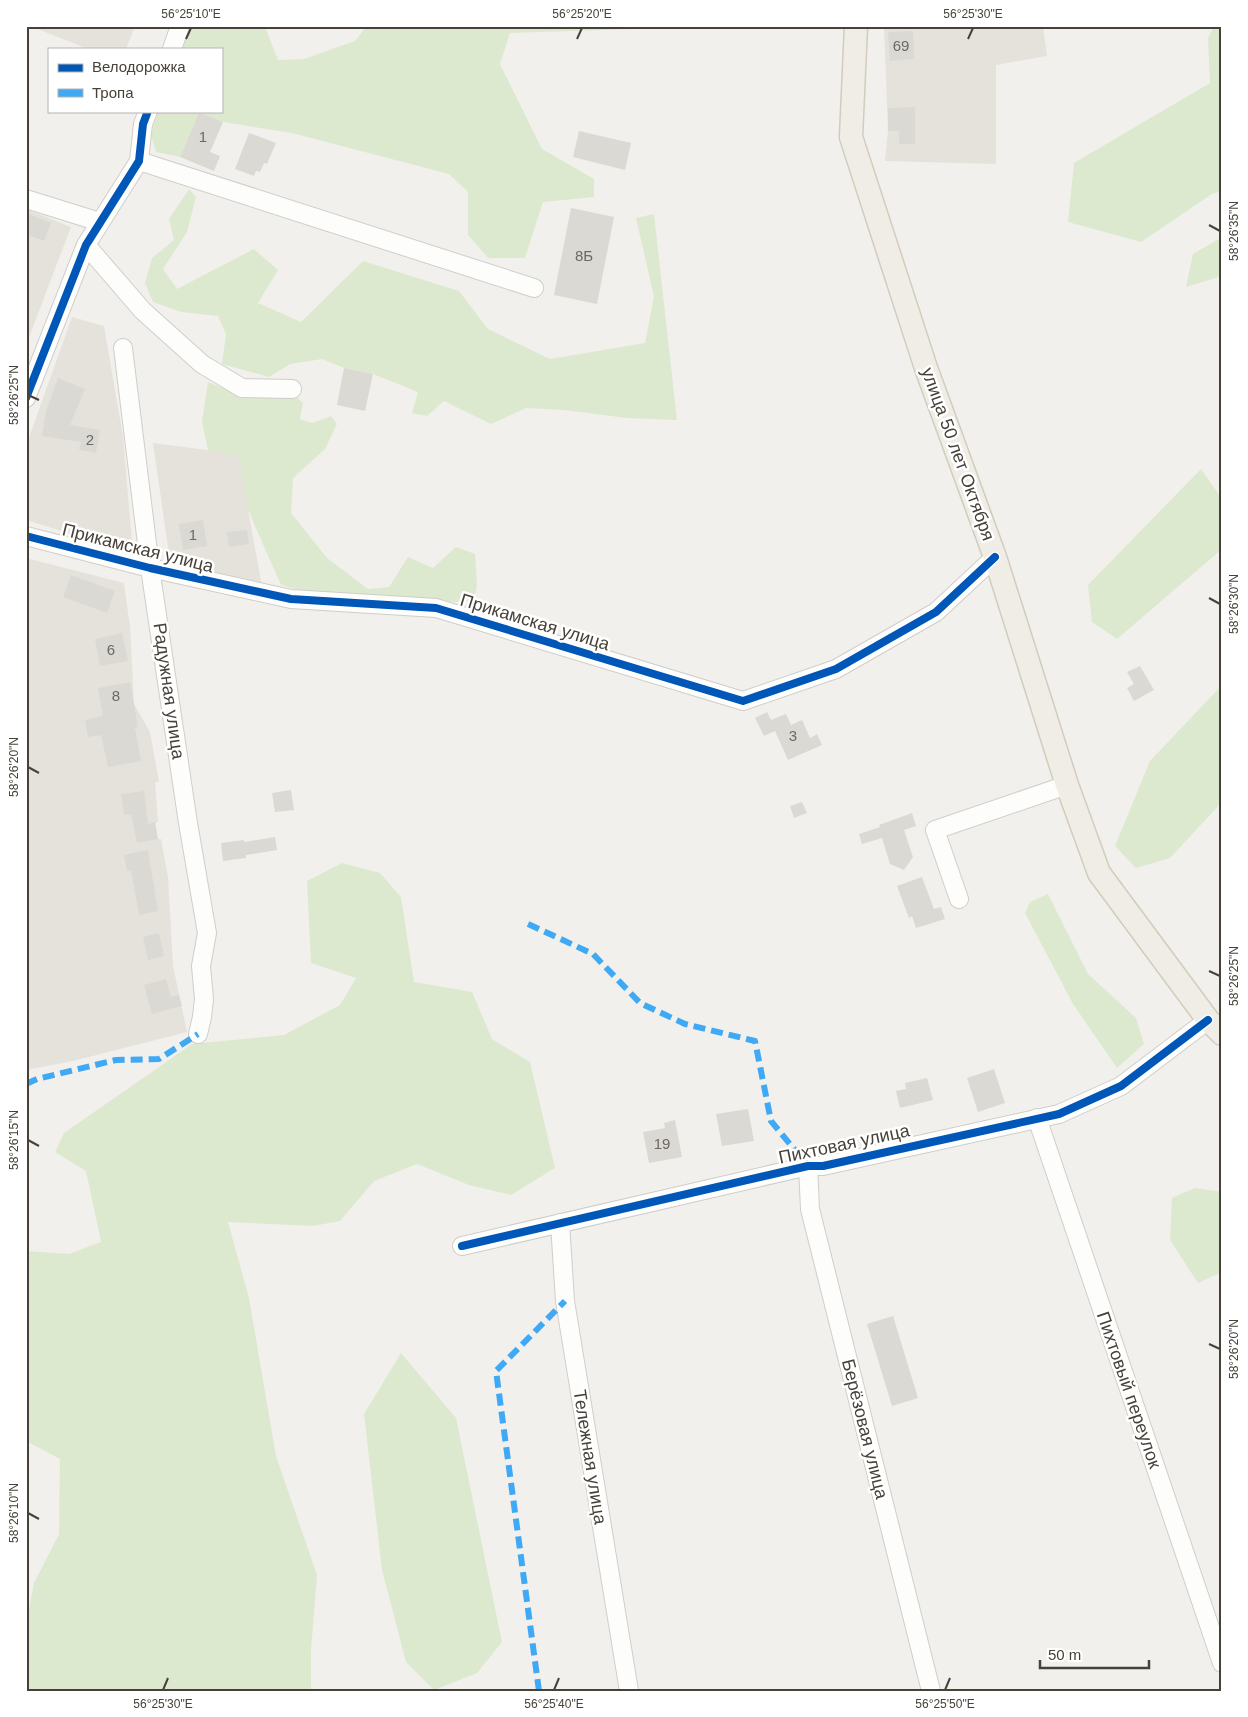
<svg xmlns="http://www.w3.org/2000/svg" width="1248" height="1717" font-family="Helvetica,sans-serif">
	<rect width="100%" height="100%" fill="#f1f0ec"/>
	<!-- residential -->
	<path fill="#e5e2db" d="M30,26h105l-9,23h-38z
		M884,26h159l4,30 -51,9v99l-111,-3 3,-30z
		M26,209l45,18 -45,118z
		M72,317l32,9 19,111 10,116 -107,-33v-74z
		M153,443l85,11 24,133 -92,-26z
		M26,558l98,25 6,44 4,77 16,28 9,50h-4l3,40 -3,1 3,16h3l7,38 5,89 14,66 -114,29 -47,9z"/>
	<!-- green -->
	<path fill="#dde9cf" d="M187,26h74l4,1 13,33 26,-1 51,-18 12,-15h269l-1,3 -125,4 -10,31 42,85 52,30v18l-51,5 -18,56h-37l-20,-23v-43l-19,-18 -157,-41 -69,-11 -24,-10 -19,45 -24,-5 -5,-17 7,-24h63v-62h-42z
		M1214,26h8v165l-10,3 -71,48 -73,-20 6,-59 136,-80 -2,-45z
		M189,189l7,8 -9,35 -24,37 14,20 77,-40 24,21 -20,33 43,19 62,-61 96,30 29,38 62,30 95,-16 9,-46 -18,-79 18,-4 23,206 -50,-2 -63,-8 -38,-2 -35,16 -47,-23 -17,15 -15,-3 6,-21 -45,-18 -29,-6 -22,-9 -32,5 -21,13 -47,-13 4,-30 -8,-18 -37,-4 -28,-10 -8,-19 7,-25 22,-18 -5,-21z
		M1222,237v39l-36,11 7,-33z
		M208,382l34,14 52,-1 9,8 -3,16 12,4 19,-7 6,8 -12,25 -32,29 -2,35 36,45 41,31 21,-2 19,-30 25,11 23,-21 19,7 2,31 -3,16 -18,1 -143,-8 -32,-9 -33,-75 -10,-55 -30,-5 -6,-28z
		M1201,469l21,30v50l-105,90 -25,-17 -4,-37z
		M1222,685v117l-52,56 -34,10 -21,-22 35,-85z
		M342,863l38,10 21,24 13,85 58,10 20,47 38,23 25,106 -44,27 -42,-10 -52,-21 -43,17 -34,40 -27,5 -85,-4 21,76 27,158 41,119 -6,76v40h-285v-74l3,-7 5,-27 25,-49 1,-75 -34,-18v-190l43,3 32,-12 -15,-71 -31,-19 9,-19 128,-89 92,-9 56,-30 16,-27 -45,-15 -4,-82z
		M1048,894l40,80 48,44 8,26 -27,24 -44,-64 -48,-91 5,-11z
		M1195,1188l27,4v80l-24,11 -28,-43 2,-42z
		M401,1353l55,65 46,224 -25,31 -43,17 -28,-28 -24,-92 -18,-156z"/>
	<!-- building -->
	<path fill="#dbd9d4" d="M913,31l1,28 -24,2 -2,-29z
		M915,107v37h-16v-13h-11v-23z
		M199,112l24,10 -13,30 10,4 -6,15 -34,-14z
		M579,131l52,12 -6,27 -52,-13z
		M249,133l27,10 -9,21 -3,-1 -4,9 -4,-1 -2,5 -19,-7z
		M571,208l43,9 -17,87 -43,-9z
		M26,213l25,10 -7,18 -18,-7z
		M344,368l29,6 -8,37 -28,-6z
		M58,378l27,11 -15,36 30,5 -4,23 -17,-3 2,-8 -39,-6 4,-25z
		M203,520l4,26 -24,4 -4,-26z
		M247,530l2,14 -20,3 -2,-15z
		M71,575l44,16 -8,22 -44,-16z
		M122,633l6,28 -28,5 -5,-27z
		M1140,666l14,24 -20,11 -7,-13 7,-4 -7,-12z
		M130,682l8,45 -3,1 6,33 -33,6 -7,-32 -13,2 -3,-17 18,-4 -5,-28z
		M767,712l4,8 15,-6 5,11 11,-5 8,18 7,-4 5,11 -34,15 -13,-29 -11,5 -9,-18z
		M291,790l3,20 -19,2 -3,-19z
		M144,791l4,33 7,-2 3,17 -21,4 -6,-29 -7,1 -3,-21z
		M802,802l5,11 -13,5 -4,-12z
		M912,813l4,13 -12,4 9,27 -9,13 -14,-6 -8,-26 -20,6 -3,-10 21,-7 -1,-2z
		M275,837l2,13 -31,5v3l-23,3 -2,-18 23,-3v2z
		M148,850l10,61 -19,4 -8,-45 -4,1 -3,-16z
		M922,877l12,32 7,-2 4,12 -29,9 -4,-12 -3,2 -12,-32z
		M159,933l5,23 -16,4 -5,-23z
		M166,979l5,18 8,-2 3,11 -30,8 -8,-29z
		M994,1069l11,34 -27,9 -11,-34z
		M927,1078l6,22 -33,8 -4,-17 10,-2 -1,-6z
		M748,1109l6,32 -32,5 -6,-32z
		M675,1120l7,37 -33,6 -6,-31 22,-4 -1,-5z
		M893,1316l25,82 -26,8 -25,-82z"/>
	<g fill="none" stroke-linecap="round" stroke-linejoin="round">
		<!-- minor casing -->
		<g stroke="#cfceca" stroke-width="20">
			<path id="minor" d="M172,49l8,-23
				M139,161l395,127
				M26,199l74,23
				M86,245l57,66 59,53 40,24 50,1
				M123,348l27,220 38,255 19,110 -6,33 3,33 -2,18 -4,17
				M26,398l60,-153 53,-84 4,-37 5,-13
				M26,536l124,32 141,31 145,9 307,93 93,-32 100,-57 59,-55
				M959,899l-24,-69 132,-45
				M1037,1118l185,545
				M808,1166l2,43 121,482
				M560,1223l5,78 64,390
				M462,1246l346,-80h15l236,-52 62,-28 87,-66"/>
		</g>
		<!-- major casing -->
		<g stroke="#d2ccbc" stroke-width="25">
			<path id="major" d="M856,26l-5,111 75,231 69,189 72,228 32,88 109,147 14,14"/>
		</g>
		<!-- minor -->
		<use href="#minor" stroke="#fdfdfc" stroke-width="18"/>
		<!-- major -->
		<use href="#major" stroke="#f0ede6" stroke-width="22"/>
		<!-- quiet -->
		<path stroke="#3fa9f5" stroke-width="6" stroke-dasharray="12 6" stroke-linecap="butt" d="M528,924l65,30 47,49 45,21 70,17 16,80 37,45
			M26,1084l11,-5 79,-19 43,-1 39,-25
			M539,1691l-43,-320 69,-70"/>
		<!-- cycleway casing -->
		<g stroke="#fff" stroke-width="11">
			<path id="cycleway" d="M26,398l60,-153 53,-84 4,-37 5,-13
				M26,536l124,32 141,31 145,9 307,93 93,-32 100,-57 59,-55
				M462,1246l346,-80h15l236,-52 62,-28 87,-66"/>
		</g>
		<!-- cycleway -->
		<use href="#cycleway" stroke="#0057b8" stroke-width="8"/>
	</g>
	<!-- ticks -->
	<path fill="none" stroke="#474239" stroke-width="2" d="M186,39l5,-11M577,39l5,-11M968,39l5,-11M1209,225l11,6M28,395l11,5M1209,598l11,6M28,767l11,6M1209,971l11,5M28,1140l11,6M1209,1344l11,5M28,1513l11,6M163,1690l5,-12M554,1690l5,-12M945,1690l5,-12"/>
	<g text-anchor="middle" stroke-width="5" stroke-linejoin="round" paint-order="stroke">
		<!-- number labels -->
		<g font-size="15" fill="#6d6860">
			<text x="901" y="51">69</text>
			<text x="203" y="142">1</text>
			<text x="584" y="261">8Б</text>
			<text x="90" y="445">2</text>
			<text x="193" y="540">1</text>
			<text x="111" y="655">6</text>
			<text x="116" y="701">8</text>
			<text x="793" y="741">3</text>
			<text x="662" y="1149">19</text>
		</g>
		<!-- street labels -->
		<g font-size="18" fill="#474239" stroke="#fff">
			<text transform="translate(958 454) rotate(70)" y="6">улица 50 лет Октября</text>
			<text transform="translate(138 548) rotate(14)" y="6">Прикамская улица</text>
			<text transform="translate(535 622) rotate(17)" y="6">Прикамская улица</text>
			<text transform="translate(169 691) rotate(82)" y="6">Радужная улица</text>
			<text transform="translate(844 1144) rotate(-12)" y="6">Пихтовая улица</text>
			<text transform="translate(1129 1390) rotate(71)" y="6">Пихтовый переулок</text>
			<text transform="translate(865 1429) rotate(76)" y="6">Берёзовая улица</text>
			<text transform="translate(590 1457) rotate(81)" y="6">Тележная улица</text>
		</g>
	</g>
	<!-- border -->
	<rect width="1248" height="1717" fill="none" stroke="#ffffff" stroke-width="55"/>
	<!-- legend -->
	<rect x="48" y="48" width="175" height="65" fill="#ffffff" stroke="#b5b3b0"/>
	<rect x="58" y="64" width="25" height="8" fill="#0057b8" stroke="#b5b3b0"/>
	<text x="92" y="72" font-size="15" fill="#474239">Велодорожка</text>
	<rect x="58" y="89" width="25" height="8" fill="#3fa9f5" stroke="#b5b3b0"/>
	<text x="92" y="98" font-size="15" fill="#474239">Тропа</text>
	<!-- scale -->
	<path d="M1040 1660v8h109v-8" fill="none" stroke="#474239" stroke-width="2.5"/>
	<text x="1048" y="1660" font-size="15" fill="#474239" stroke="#ffffff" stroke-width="4" paint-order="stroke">50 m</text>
	<rect x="28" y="28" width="1192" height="1662" fill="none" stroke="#474239" stroke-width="2"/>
	<g font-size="12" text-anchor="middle" fill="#474239">
		<text x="191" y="18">56°25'10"E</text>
		<text x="582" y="18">56°25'20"E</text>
		<text x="973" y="18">56°25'30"E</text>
		<text transform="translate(1234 231) rotate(-90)" y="4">58°26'35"N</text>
		<text transform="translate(14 395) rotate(-90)" y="4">58°26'25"N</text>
		<text transform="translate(1234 604) rotate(-90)" y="4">58°26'30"N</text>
		<text transform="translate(14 767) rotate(-90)" y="4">58°26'20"N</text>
		<text transform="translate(1234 976) rotate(-90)" y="4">58°26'25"N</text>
		<text transform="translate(14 1140) rotate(-90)" y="4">58°26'15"N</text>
		<text transform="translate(1234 1349) rotate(-90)" y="4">58°26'20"N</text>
		<text transform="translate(14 1513) rotate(-90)" y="4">58°26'10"N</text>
		<text x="163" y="1708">56°25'30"E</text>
		<text x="554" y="1708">56°25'40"E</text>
		<text x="945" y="1708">56°25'50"E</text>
	</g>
</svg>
